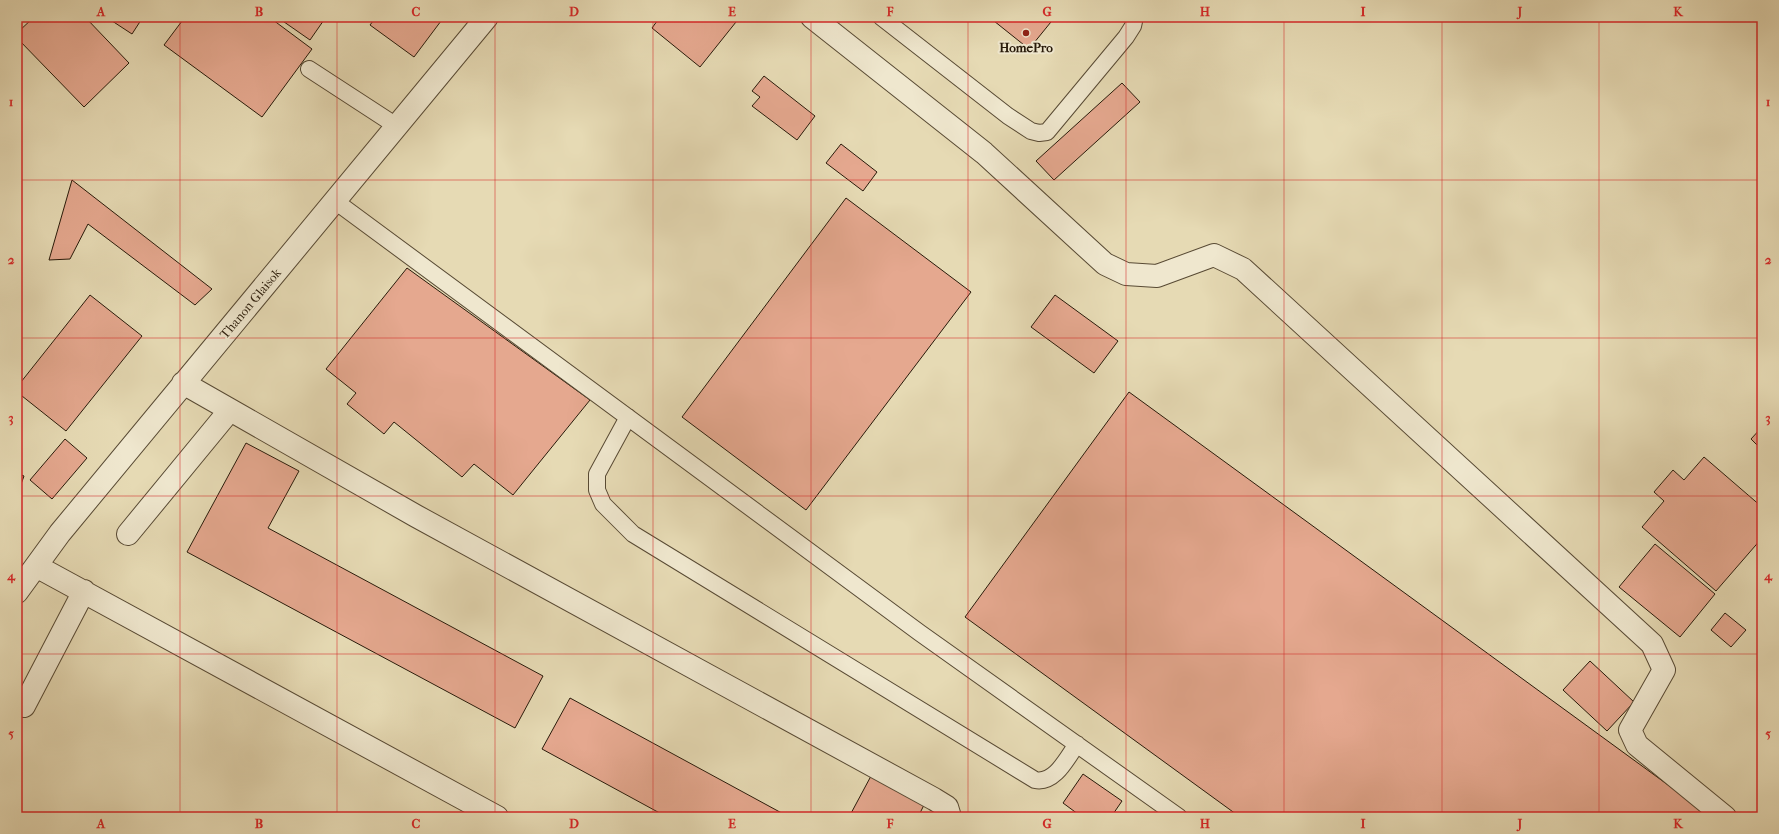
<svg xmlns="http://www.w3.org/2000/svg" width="1779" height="834" font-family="'IM FELL French Canon',serif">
	<rect width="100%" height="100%" fill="#e6dab4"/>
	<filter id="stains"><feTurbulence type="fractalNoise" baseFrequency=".005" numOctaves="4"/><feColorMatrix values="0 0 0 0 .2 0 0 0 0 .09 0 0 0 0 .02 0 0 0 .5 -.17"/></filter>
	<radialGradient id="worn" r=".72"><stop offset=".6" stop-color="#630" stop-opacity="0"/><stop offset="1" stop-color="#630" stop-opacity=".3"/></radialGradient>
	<!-- building -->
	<path fill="#e5a88f" stroke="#281a0a" d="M34,17h51l44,46 -45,44 -67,-69v-5z
		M106,17h37l-11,17z
		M185,17h84l43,32 -50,68 -98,-72z
		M277,17h49l-16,23z
		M376,17h68l-30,40 -44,-32z
		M660,17h80l-40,50 -48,-39z
		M989,17h66l-26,32z
		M764,76l51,40 -18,24 -45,-34 8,-9 -8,-6z
		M1122,83l18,19 -86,78 -18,-19z
		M841,144l36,28 -14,19 -37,-28z
		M72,180l140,109 -17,16 -107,-81 -18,35 -21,1z
		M846,198l125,94 -165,218 -124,-93z
		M407,268l183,132 -77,95 -39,-31 -12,13 -68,-55 -10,12 -37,-30 9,-11 -30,-24z
		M90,295l52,41 -76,95 -49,-39v-5z
		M1055,295l63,46 -24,32 -63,-46z
		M1129,392l583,425h-472l-275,-200z
		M1762,427v23l-11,-11z
		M65,439l22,19 -35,41 -22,-19z
		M246,443l53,28 -31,57 275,148 -28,52 -328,-176z
		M1704,457l58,50v31l-46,53 -74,-64 22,-26 -10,-9 19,-22 11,10z
		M17,473l7,3 -7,19z
		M1655,544l60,50 -35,43 -61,-50z
		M1725,613l21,17 -15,17 -20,-17z
		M1590,661l44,41 -27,29 -44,-41z
		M570,698l219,119h-122l-125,-68z
		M1083,774l39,27 -11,16h-29l-19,-14z
		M871,776l53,29 -6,12h-69z"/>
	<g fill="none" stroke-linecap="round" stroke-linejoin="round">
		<!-- service casing -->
		<g stroke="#584a34" stroke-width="18">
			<path id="service" d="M881,17l127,99 23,15 8,2 8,-1 79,-95 7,-11 2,-9
				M309,69l86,56
				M335,201l585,432 259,184
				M628,417l-31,57v16l6,14 30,30 402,246c20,4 32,-22 42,-36"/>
		</g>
		<!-- minor casing -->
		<g stroke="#584a34" stroke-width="24">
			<path id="minor" d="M812,17l172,136 121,111 21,10 31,2 57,-21 29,14 409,375 12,26 -34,60 7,15 88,72
				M183,383l233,133 518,283 13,8 3,10
				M128,534l102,-124
				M36,566l461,251
				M17,592l43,-59 427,-516
				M24,706l60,-115"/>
		</g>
		<!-- service -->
		<use href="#service" stroke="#efe7ce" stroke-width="16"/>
		<!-- minor -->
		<use href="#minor" stroke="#efe7ce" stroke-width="22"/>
	</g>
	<!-- grid -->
	<path fill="none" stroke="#d62828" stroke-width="1" stroke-opacity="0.55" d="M180,17v800M337,17v800M495,17v800M653,17v800M811,17v800M968,17v800M1126,17v800M1284,17v800M1442,17v800M1599,17v800M17,180h1745M17,338h1745M17,496h1745M17,654h1745"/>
	<!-- markers -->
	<circle fill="#8f2418" stroke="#efe7ce" stroke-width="1.5" cx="1026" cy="33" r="4"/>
	<g text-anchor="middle" stroke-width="4" stroke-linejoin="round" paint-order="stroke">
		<!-- poi labels -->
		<g font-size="13" font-weight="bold" fill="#281a0a" stroke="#efe7ce">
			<text x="1026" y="52">HomePro</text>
		</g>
		<!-- street labels -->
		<g font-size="13" fill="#281a0a" stroke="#efe7ce">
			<text transform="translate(250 303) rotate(-50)" y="5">Thanon Glaisok</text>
		</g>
	</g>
	<!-- margin -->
	<rect width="1779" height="834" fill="none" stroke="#e6dab4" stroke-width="44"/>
	<rect x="22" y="22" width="1735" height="790" fill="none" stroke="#d62828" stroke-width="1.5"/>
	<g font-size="13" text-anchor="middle" font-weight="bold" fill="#d62828">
		<text x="101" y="16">A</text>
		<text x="259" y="16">B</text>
		<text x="416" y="16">C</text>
		<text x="574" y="16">D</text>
		<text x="732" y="16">E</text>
		<text x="890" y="16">F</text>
		<text x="1047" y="16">G</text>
		<text x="1205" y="16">H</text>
		<text x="1363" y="16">I</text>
		<text x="1520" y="16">J</text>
		<text x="1678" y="16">K</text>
		<text x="11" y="106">1</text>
		<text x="1768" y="106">1</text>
		<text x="11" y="264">2</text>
		<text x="1768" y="264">2</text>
		<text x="11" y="422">3</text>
		<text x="1768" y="422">3</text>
		<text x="11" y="580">4</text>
		<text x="1768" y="580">4</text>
		<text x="11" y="738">5</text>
		<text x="1768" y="738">5</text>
		<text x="101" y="828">A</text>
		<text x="259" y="828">B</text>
		<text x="416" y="828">C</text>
		<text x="574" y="828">D</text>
		<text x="732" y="828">E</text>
		<text x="890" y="828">F</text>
		<text x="1047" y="828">G</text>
		<text x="1205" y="828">H</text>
		<text x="1363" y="828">I</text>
		<text x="1520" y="828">J</text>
		<text x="1678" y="828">K</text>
	</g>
	<rect width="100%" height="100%" filter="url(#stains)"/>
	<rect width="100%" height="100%" fill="url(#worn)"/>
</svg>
